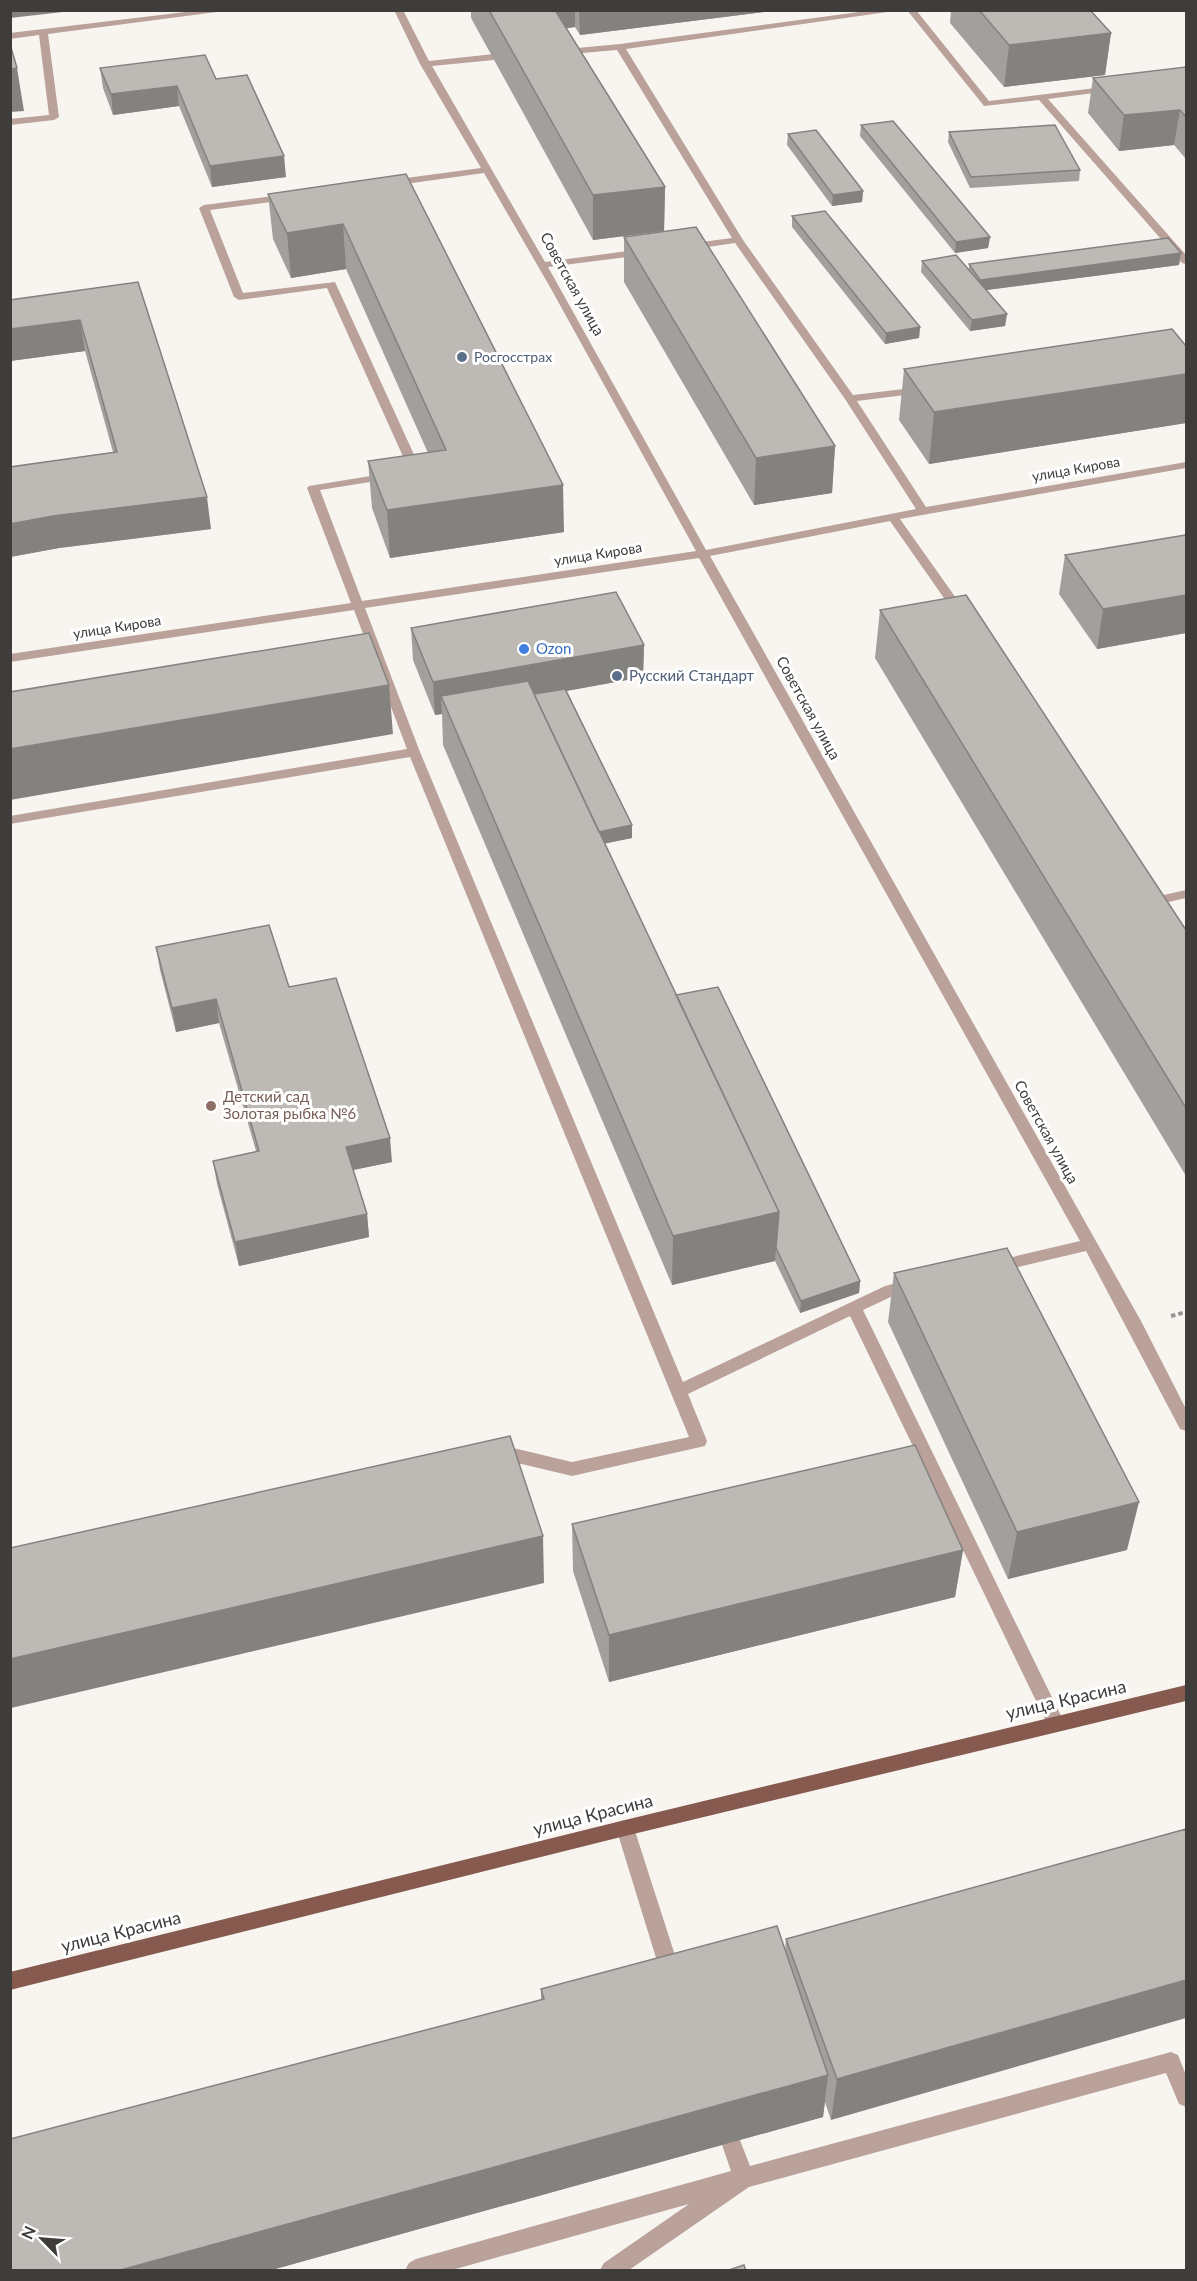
<svg xmlns="http://www.w3.org/2000/svg" width="1197" height="2281" font-family="Lato,sans-serif">
	<rect width="100%" height="100%" fill="#f8f5f1"/>
	<g fill="none" stroke-linecap="round" stroke-linejoin="round">
		<!-- path -->
		<path stroke="#959390" stroke-width="4" stroke-dasharray="4.5 3" stroke-linecap="butt" d="M1171,1316l15,-4"/>
		<!-- minor -->
		<path fill="#baa19a" fill-rule="evenodd" d="M202,10h30l-184,24 11,83 -5,3 -44,5v-6l39,-4 -10,-80 -29,4v-6z
			M394,10h9l26,51 65,-7 5,3 -5,3 -62,6 113,196 98,-13 5,3 -5,3 -95,12 158,283 210,-41 -71,-110 -110,-156 -48,7 -5,-3 5,-3 45,-6 -115,-188 -58,5 -3,-1v-4l64,-6 254,-34h28l-276,39 117,191 110,155 68,-8 5,3 -5,3 -64,8 69,106 260,-45v6l-286,51 68,96 -6,4 -4,-1 -68,-97 -180,35 431,765 45,88v22l-6,-2 -94,-178 -89,21 -6,-2 -2,-4 2,-4 89,-21 -381,-683 -334,50 55,144 263,630 202,-96 27,-7 6,2 2,4 -2,4 -23,6 -32,15 202,414 -3,6 -6,2 -6,-2 -200,-414 -162,78 19,47 -2,5 -133,30 -63,-15 -11,3 -6,-2 -2,-5 2,-5 17,-5 63,15 117,-25 -279,-680 -400,67v-8l397,-67 -53,-139 -344,52v-8l341,-51 -44,-115 2,-2 80,-13 6,3 -6,3 -69,11 42,111 334,-50 -146,-264 -66,-114 -93,13 -5,-3 5,-3 90,-12 -61,-104z
			M907,10h9l73,91 123,-15v4l-3,1 -61,8 138,156v9l-4,-1 -143,-163 -55,6z
			M290,194l3,1v4l-83,11 33,83 92,-11 87,190 -2,2h-8l-2,-2 -83,-184 -88,12 -5,-3 -35,-89 5,-3z
			M1186,890v8l-22,5 -7,-4 2,-3z
			M625,1820l7,2 2,6 47,146 -3,6 -7,3 -7,-3 -3,-6 -45,-146 2,-6z
			M1171,2052l7,3 8,20v32l-7,-3 -13,-31 -417,114 -120,83h-29l4,-7 85,-59 -237,66h-47l4,-7 7,-4 315,-88 -10,-29 3,-7 7,-3 7,3 12,31z"/>
		<!-- major -->
		<path fill="#865a4e" fill-rule="evenodd" d="M1186,1685v16l-561,135 -615,154v-18l615,-152z"/>
	</g>
	<!-- wall -->
	<path fill="#a39f9c" d="M471,10h309l-200,25 -5,-8 -9,1 99,159 -1,44 -71,9 -122,-222z
		M951,10h139l21,23 -6,42 -101,12 -54,-64z
		M1186,67v92l-12,-14 -55,6 -31,-38 5,-35z
		M100,68l116,11 70,98 -74,10 -33,-81 -66,9 -10,-27z
		M861,125l129,112 -2,11 -33,5 -95,-117z
		M949,132l131,38 -1,11 -109,7 -22,-46z
		M788,134l75,57 -1,11 -30,4 -45,-61z
		M406,174l158,358 -174,26 -18,-50 -4,-47 60,-8 -82,-184 -55,9 -18,-39 -5,-45z
		M792,216l128,111 -1,11 -34,6 -93,-117z
		M624,237l211,209 -3,47 -78,12 -130,-223z
		M1181,253l-2,12 -193,25 21,24 -2,12 -35,5 -49,-59 1,-11 47,9v-6z
		M138,282l73,247 -152,19 -49,9v-90l103,-15 -28,-101 -75,10z
		M1186,346v77l-257,41 -30,-44 5,-51z
		M1186,535v98l-89,16 -38,-55 6,-39z
		M880,610l306,320v246l-311,-518z
		M411,628l233,17 -1,32 -76,14 65,134v13l-27,5 71,152 184,286 -1,12 -59,20 -25,-52 -103,24 -229,-540 -1,-31 -7,1 -22,-55z
		M156,947l133,40 103,175 -39,8 14,44 2,23 -130,29 -22,-82 -4,-23 43,-10 -37,-128 -43,9 -16,-62z
		M894,1273l233,277 -119,29 -120,-257z
		M572,1524l391,26 -8,47 -346,85 -36,-111z
		M1186,1829l-355,291 -6,-18 -2,15 -555,154h-258l531,-271v-11l244,-38 1,-12z"/>
	<!-- shaded-wall -->
	<path fill="#84827f" d="M10,10h53v2l-53,6z
		M542,10h33v17l-33,5z
		M579,10h201l-200,25z
		M1111,33l-6,42 -101,12 5,-42z
		M17,68l7,43 -14,1v-43z
		M177,86l2,20 -66,9 -2,-21z
		M1180,110l-6,35 -55,6 5,-36z
		M284,156l2,21 -74,10 -2,-21z
		M665,187l-1,44 -71,9v-45z
		M863,191l-1,11 -30,4 1,-11z
		M343,224l3,45 -55,9 -4,-45z
		M990,237l-2,11 -33,5 1,-11z
		M1181,253l-2,12 -200,26 1,-11z
		M1007,314l-2,12 -35,5 2,-11z
		M80,320l5,31 -75,10v-32z
		M920,327l-1,11 -34,6 1,-11z
		M1186,374v49l-257,41 5,-52z
		M835,446l-3,47 -78,12 2,-47z
		M563,485l1,47 -174,26 -3,-48z
		M207,497l4,32 -152,19 -49,9v-33l43,-8z
		M1186,595v38l-89,16 6,-40z
		M644,645l-1,32 -122,22 -80,-3 1,18 -7,1 -2,-33z
		M389,685l4,49 -383,66v-51z
		M632,825v13l-48,10v-13z
		M216,999l3,24 -43,9 -4,-24z
		M390,1138l2,24 -44,9 -2,-24z
		M779,1212l-4,49 -103,24 1,-49z
		M367,1214l2,23 -130,29 -4,-24z
		M860,1281l-1,12 -59,20 1,-12z
		M1139,1502l-12,48 -119,29 9,-47z
		M543,1536l1,47 -533,125 -1,-49z
		M963,1550l-8,47 -346,85v-47z
		M1186,1980v38l-355,102 6,-41z
		M828,2075l-5,42 -555,154h-151z"/>
	<!-- building -->
	<path fill="#bdb9b5" stroke="#84827f" stroke-width="1.5" d="M489,10h66l110,177 -72,8z
		M979,10h111l21,23 -102,12z
		M10,44l7,24 -7,1z
		M205,55l11,24 31,-4 37,81 -74,10 -33,-80 -66,8 -11,-26z
		M1186,67v50l-6,-7 -56,5 -31,-37z
		M893,121l97,116 -34,5 -95,-117z
		M1055,125l25,45 -109,7 -22,-45z
		M816,130l47,61 -30,4 -45,-61z
		M406,174l157,311 -176,25 -19,-49 78,-11 -103,-226 -56,9 -19,-39z
		M825,211l95,116 -34,6 -94,-117z
		M696,227l139,219 -79,12 -132,-221z
		M1168,238l13,15 -201,27 -11,-16z
		M956,255l51,59 -35,6 -50,-59z
		M138,282l69,215 -154,19 -43,8v-57l107,-15 -37,-132 -70,9v-29z
		M1172,329l14,17v28l-252,38 -30,-43z
		M1186,535v60l-83,14 -38,-54z
		M616,592l28,53 -211,37 -22,-54z
		M966,595l220,335v178l-306,-498z
		M369,633l20,52 -379,64v-57z
		M528,681l251,531 -106,24 -232,-540z
		M565,689l67,136 -33,7 -65,-138z
		M269,925l20,62 47,-9 54,160 -44,9 21,67 -132,28 -22,-81 46,-10 -43,-152 -44,9 -16,-61z
		M718,987l142,294 -59,20 -25,-53 3,-36 -103,-217z
		M1007,1248l132,254 -122,30 -123,-259z
		M510,1436l33,100 -533,123v-111z
		M915,1445l48,105 -354,85 -37,-111z
		M1186,1829v151l-349,99 -51,-140z
		M777,1926l51,149 -711,196h-107v-132l534,-140 -3,-10z
		M744,2265l2,6h-20z"/>
	<!-- markers -->
	<g fill="#5c6f8a" stroke="#fff" stroke-width="2">
		<circle cx="462" cy="357" r="6"/>
		<circle cx="617" cy="676" r="6"/>
	</g>
	<circle fill="#3f7fe0" stroke="#fff" stroke-width="2" cx="524" cy="649" r="6"/>
	<circle fill="#8d6e63" stroke="#fff" stroke-width="2" cx="211" cy="1106" r="6"/>
	<g text-anchor="middle" stroke-width="6" stroke-linejoin="round" paint-order="stroke">
		<!-- far-service labels -->
		<g font-size="14" fill="#4e5e75" stroke="#fff" text-anchor="start">
			<text x="474" y="362">Росгосстрах</text>
		</g>
		<!-- far-street labels -->
		<g font-size="14" fill="#3e3d3b" stroke="#fff">
			<text transform="translate(1076 469) rotate(-10)" y="5">улица Кирова</text>
			<text transform="translate(598 554) rotate(-9)" y="5">улица Кирова</text>
			<text transform="translate(117 627) rotate(-9)" y="5">улица Кирова</text>
		</g>
		<!-- street labels -->
		<g font-size="15" fill="#3e3d3b" stroke="#fff">
			<text transform="translate(572 284) rotate(61)" y="5">Советская улица</text>
			<text transform="translate(808 708) rotate(61)" y="5">Советская улица</text>
			<text transform="translate(1046 1132) rotate(61)" y="5">Советская улица</text>
		</g>
		<!-- shop labels -->
		<g font-size="15" fill="#366cbe" stroke="#fff" text-anchor="start">
			<text x="536" y="654">Ozon</text>
		</g>
		<!-- service labels -->
		<g font-size="15" fill="#4e5e75" stroke="#fff" text-anchor="start">
			<text x="629" y="681">Русский Стандарт</text>
		</g>
		<!-- education labels -->
		<g font-size="15" fill="#785e54" stroke="#fff" text-anchor="start">
			<text x="223" y="1102">Детский сад<tspan x="223" dy="17">Золотая рыбка №6</tspan></text>
		</g>
		<!-- near-street labels -->
		<g font-size="18" fill="#3e3d3b" stroke="#fff">
			<text transform="translate(1066 1700) rotate(-13)" y="6">улица Красина</text>
			<text transform="translate(593 1815) rotate(-14)" y="6">улица Красина</text>
			<text transform="translate(121 1932) rotate(-14)" y="6">улица Красина</text>
		</g>
	</g>
	<!-- border -->
	<rect width="1197" height="2281" fill="none" stroke="#3e3d3b" stroke-width="24"/>
	<!-- north arrow -->
	<g transform="translate(42 2239) rotate(295)" stroke="#ffffff" stroke-width="4.5" paint-order="stroke">
	<path d="M0-4.5L10 22L0 15L-10 22Z" fill="#3e3d3b"/>
	<text y="-9" font-size="16" font-weight="bold" text-anchor="middle" fill="#3e3d3b">N</text>
	</g>
</svg>
